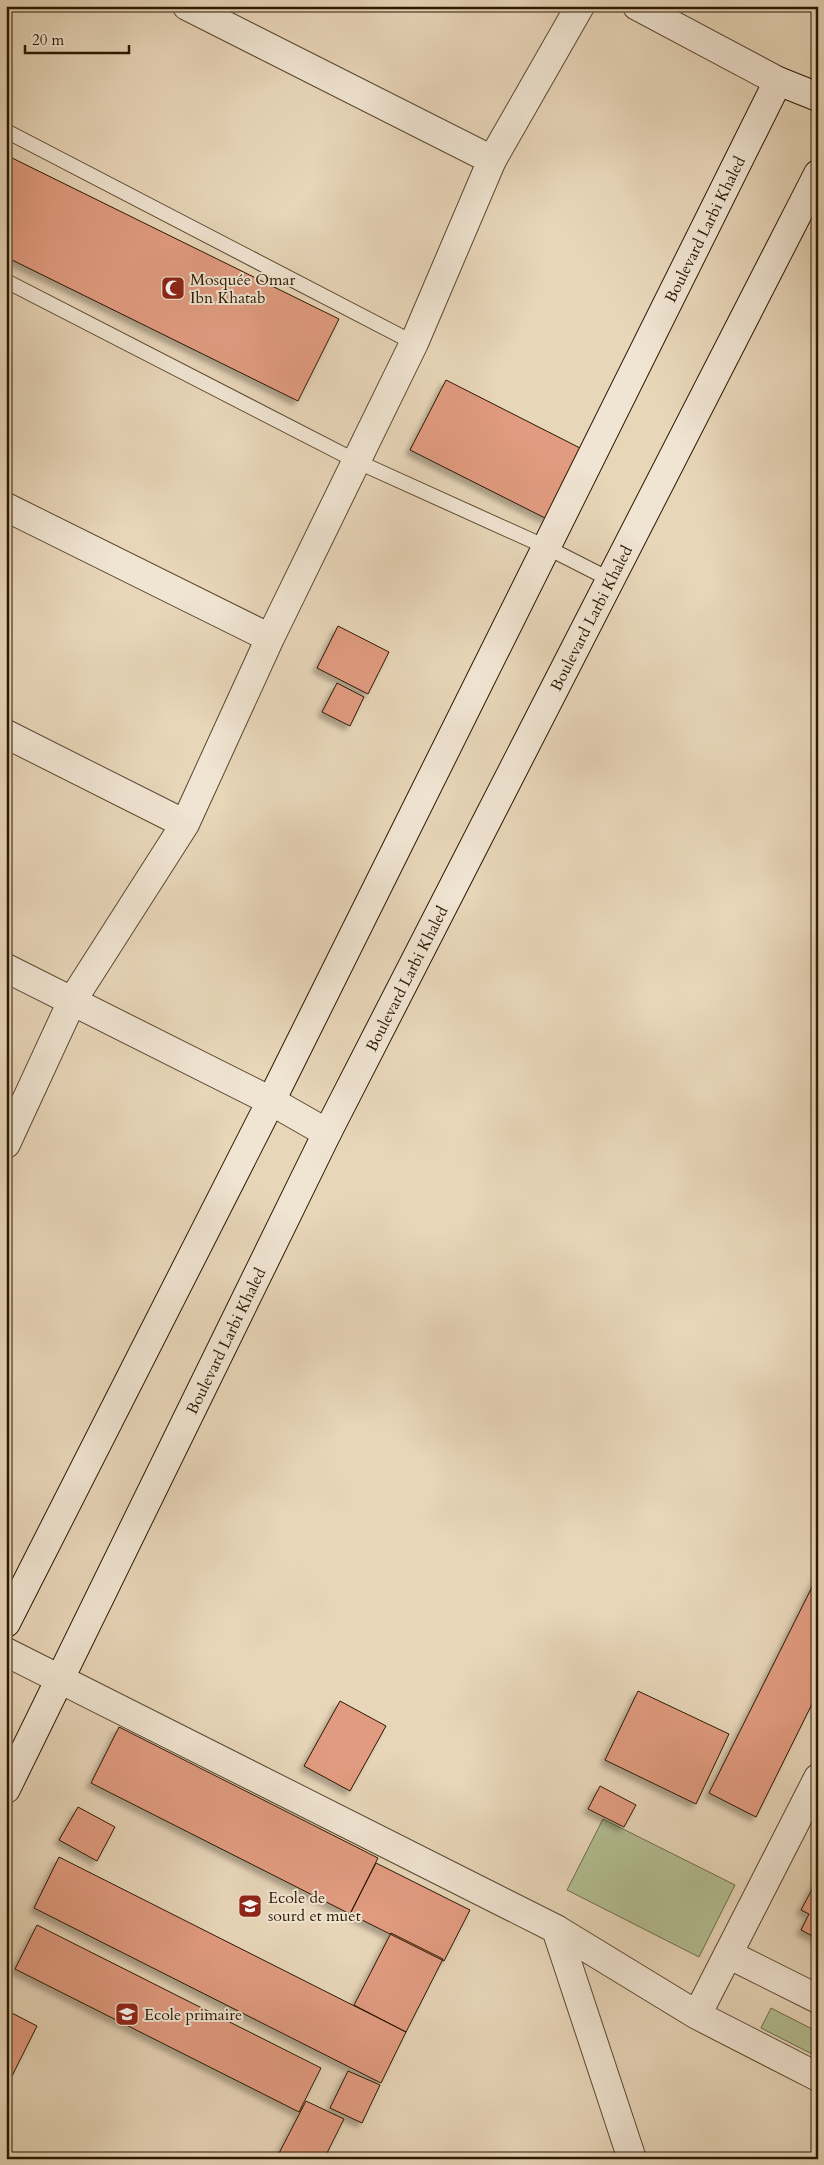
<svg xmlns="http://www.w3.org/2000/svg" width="824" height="2165" font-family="Cardo,serif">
	<defs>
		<filter id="shadow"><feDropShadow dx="-4.5" dy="4.5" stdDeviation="2.5" flood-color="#0004"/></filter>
	</defs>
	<rect width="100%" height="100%" fill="#e8d6b9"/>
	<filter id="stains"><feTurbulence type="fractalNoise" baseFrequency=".004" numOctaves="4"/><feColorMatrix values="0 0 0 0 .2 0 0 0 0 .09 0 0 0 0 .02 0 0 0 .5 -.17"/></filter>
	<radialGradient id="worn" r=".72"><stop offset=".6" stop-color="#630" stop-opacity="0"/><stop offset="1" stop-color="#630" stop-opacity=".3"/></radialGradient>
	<!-- green -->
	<path fill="#b2be92" stroke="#6e6b49" d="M603,1819l132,66 -36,72 -132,-67z
		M771,2008l47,24v25l-57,-29z"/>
	<!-- building -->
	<path fill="#e19b80" stroke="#2b1800" filter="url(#shadow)" d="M6,155l333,164 -41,82 -292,-144z
		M446,380l136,69 -35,70 -137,-69z
		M338,626l51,26 -21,42 -51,-26z
		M337,683l27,14 -14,29 -28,-14z
		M818,1575v117l-62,125 -47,-24z
		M638,1691l91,43 -33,70 -91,-44z
		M340,1701l46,25 -36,65 -46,-25z
		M119,1727l259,131 -28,56 -259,-131z
		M600,1786l36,19 -12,22 -36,-18z
		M78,1807l37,20 -18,34 -38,-21z
		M59,1857l347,175 -25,51 -347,-175z
		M376,1863l94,47 -26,51 -94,-47z
		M818,1878v61l-17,-9 8,-16 -8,-4z
		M37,1925l284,143 -22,44 -284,-143z
		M391,1933l52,26 -37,73 -52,-27z
		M6,2010l31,16 -25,50 -6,-2z
		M348,2071l32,14 -18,38 -32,-15z
		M306,2101l38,18 -20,40h-48z"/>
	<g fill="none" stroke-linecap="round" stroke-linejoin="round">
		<!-- service casing -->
		<g stroke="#5a482e" stroke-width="16">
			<path id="service" d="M6,131l408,212
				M6,281l350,180 190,86 65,33"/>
		</g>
		<!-- minor casing -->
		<g stroke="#5a482e" stroke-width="30">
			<path id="minor" d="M6,507l264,131
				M6,734l179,90
				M6,968l265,133 56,32
				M6,1144l66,-143 113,-177 85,-186 144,-295 78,-183
				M6,1652l550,277 141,86 121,-237
				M556,1929l76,230
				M728,1954l90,45
				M697,2015l121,62"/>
		</g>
		<!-- tertiary casing -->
		<g stroke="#5a482e" stroke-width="30">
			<path id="tertiary" d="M187,6l305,154 88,-154
				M637,6l141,75"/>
		</g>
		<!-- secondary casing -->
		<g stroke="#2b1800" stroke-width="30">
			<g id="secondary">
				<path id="s1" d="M6,1623l265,-522 507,-1020 40,16"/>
				<path id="s2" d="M6,1789l321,-656 491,-959"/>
			</g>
		</g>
		<!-- service -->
		<use href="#service" stroke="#f0e4d2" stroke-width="14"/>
		<!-- minor -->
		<use href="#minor" stroke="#f0e4d2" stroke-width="28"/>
		<!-- tertiary -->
		<use href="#tertiary" stroke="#f0e4d2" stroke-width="28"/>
		<!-- secondary -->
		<use href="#secondary" stroke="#f0e4d2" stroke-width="28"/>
	</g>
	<!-- icons -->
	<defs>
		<g id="mosque-square" transform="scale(1.25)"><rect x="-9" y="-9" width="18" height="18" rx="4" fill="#8f2418" stroke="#f0e4d2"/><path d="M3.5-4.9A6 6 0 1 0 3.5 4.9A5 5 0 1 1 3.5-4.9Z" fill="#fff"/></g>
		<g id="school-square" transform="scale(1.25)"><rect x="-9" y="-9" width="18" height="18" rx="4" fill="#8f2418" stroke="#f0e4d2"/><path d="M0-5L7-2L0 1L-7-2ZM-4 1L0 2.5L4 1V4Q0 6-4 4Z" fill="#fff"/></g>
	</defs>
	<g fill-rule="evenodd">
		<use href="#mosque-square" x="173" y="288"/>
		<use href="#school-square" x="250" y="1906"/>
		<use href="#school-square" x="127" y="2014"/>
	</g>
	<g text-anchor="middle" stroke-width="4" stroke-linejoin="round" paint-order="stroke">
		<!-- street labels -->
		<g font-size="16" fill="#2b1800" stroke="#f0e4d2">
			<text dy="6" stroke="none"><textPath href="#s1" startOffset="1559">Boulevard Larbi Khaled</textPath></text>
			<text dy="6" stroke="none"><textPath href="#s2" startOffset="1309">Boulevard Larbi Khaled</textPath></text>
			<text dy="6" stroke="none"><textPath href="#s2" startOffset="904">Boulevard Larbi Khaled</textPath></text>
			<text dy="6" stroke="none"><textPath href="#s2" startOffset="499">Boulevard Larbi Khaled</textPath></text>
		</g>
		<!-- poi labels -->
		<g font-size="16" fill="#2b1800" stroke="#f0e4d2" text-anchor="start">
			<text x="190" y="285">Mosquée Omar<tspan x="190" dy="18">Ibn Khatab</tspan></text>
			<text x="268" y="1903">Ecole de<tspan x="268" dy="18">sourd et muet</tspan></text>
			<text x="144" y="2020">Ecole primaire</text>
		</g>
	</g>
	<!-- margin -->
	<rect width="824" height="2165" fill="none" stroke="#e8d6b9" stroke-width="25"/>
	<rect x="8" y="8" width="809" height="2150" fill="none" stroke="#2b1800" stroke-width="2.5"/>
	<rect x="12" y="12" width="799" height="2140" fill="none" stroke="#2b1800"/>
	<!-- scale -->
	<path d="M25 45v8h104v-8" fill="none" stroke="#2b1800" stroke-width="2.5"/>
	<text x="32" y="45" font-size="15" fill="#2b1800" stroke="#f0e4d2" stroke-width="4" paint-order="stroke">20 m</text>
	<rect width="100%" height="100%" filter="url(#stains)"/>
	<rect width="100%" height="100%" fill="url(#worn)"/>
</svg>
